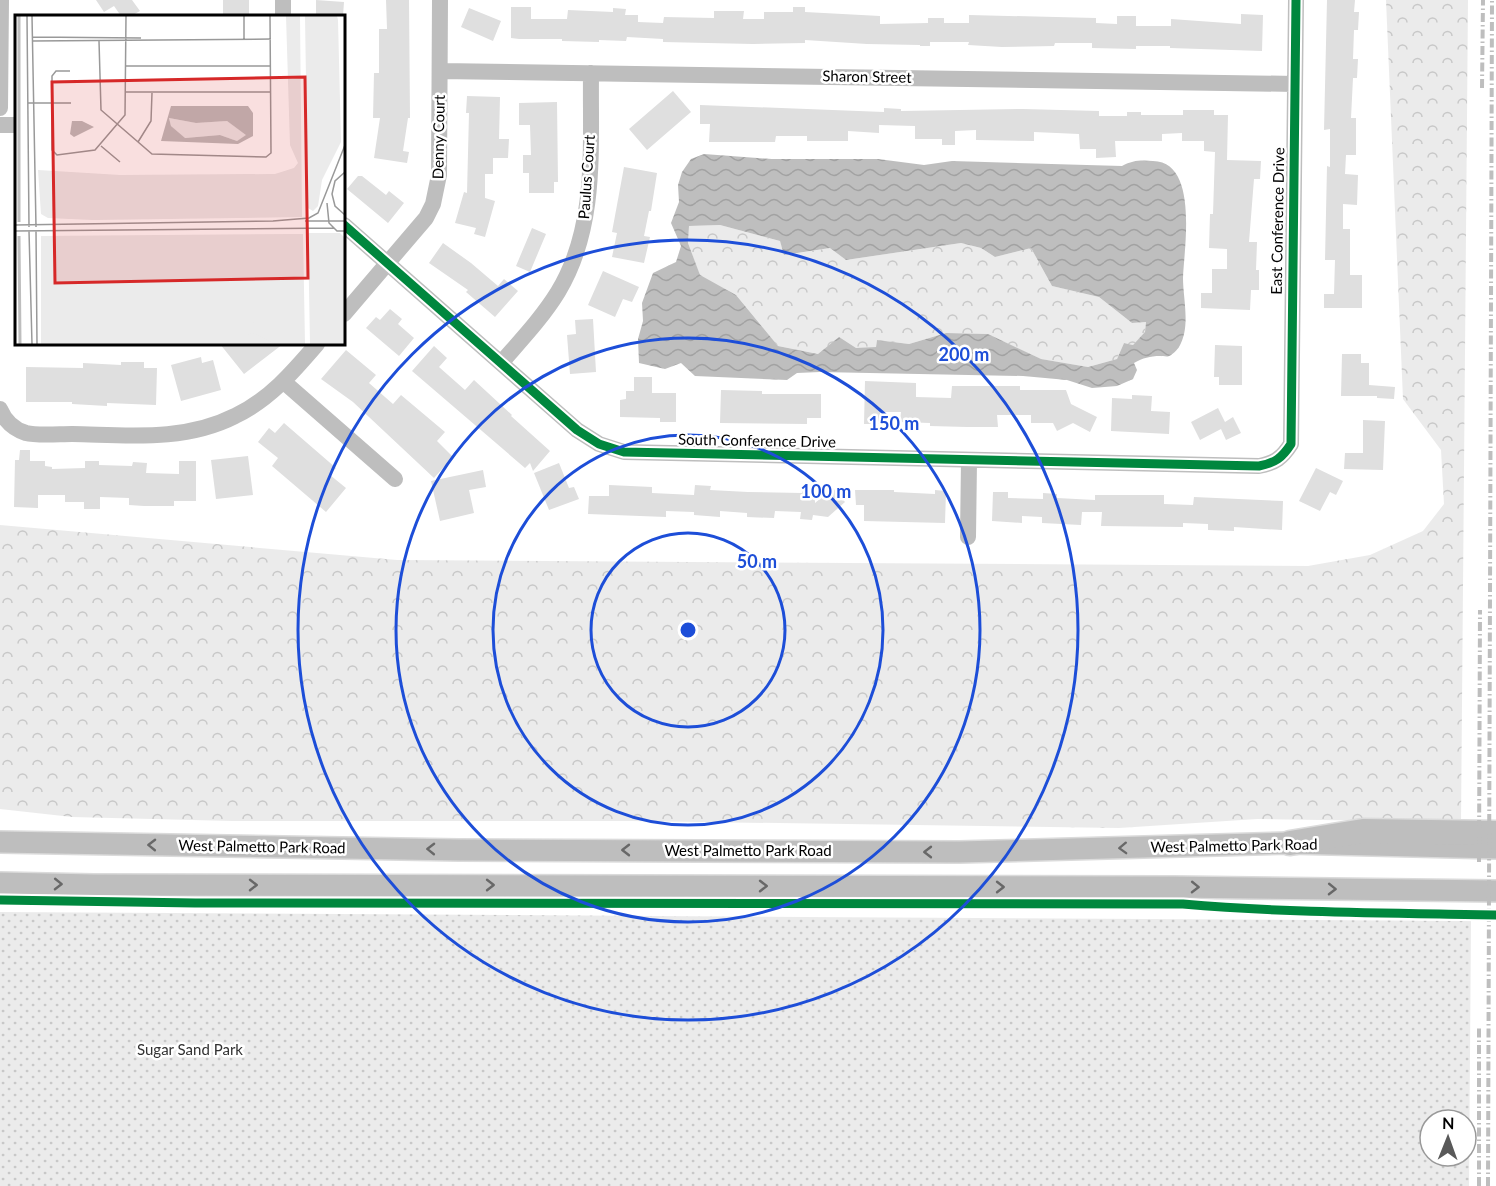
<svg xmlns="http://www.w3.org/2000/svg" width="1496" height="1186" font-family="Lato,sans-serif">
	<defs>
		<pattern id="green-dots" width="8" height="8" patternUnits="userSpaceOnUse" patternTransform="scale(1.5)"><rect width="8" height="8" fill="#ebebeb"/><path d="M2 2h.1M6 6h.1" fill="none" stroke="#c8c8c8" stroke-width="1.8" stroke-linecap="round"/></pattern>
		<pattern id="forest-crowns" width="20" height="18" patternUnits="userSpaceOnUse" patternTransform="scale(1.5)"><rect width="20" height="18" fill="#ebebeb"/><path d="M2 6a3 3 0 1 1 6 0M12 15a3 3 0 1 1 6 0" fill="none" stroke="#c8c8c8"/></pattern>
		<pattern id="water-waves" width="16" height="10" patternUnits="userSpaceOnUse" patternTransform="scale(1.5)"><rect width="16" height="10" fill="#bebebe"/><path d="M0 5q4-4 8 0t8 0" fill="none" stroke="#a2a2a2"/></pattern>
	</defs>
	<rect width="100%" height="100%" fill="#fff"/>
	<!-- green -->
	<path fill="url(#green-dots)" fill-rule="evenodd" d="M0,912l1471,9 -2,265h-1469zM1430,1120h36v36h-36z"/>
	<!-- forest -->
	<path fill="url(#forest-crowns)" d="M1386,0h82l-7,822 -204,-3 -138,9 -487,-7h-400l-160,-4 -72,-8v-284l397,35 911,6 62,-11 53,-24 21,-27 -3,-54 -38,-51z
		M720,225l60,16 5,14 45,-7 16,12 115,-17 20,5 14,9 36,-9 21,38 47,11 33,26 14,-1 -1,11 -12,12 -9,-2 -7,16 -29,8 -48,-8 -52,-25 -42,-1 -37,11 -32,-4 -1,7 -58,7 -40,-8 -42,-51 -36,-19 -12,-33 1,-17z"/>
	<!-- water -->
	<path fill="url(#water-waves)" fill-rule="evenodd" d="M704,154l68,5h106l46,6 28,-4 170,5c11,-6 19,-6 31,-5 46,1 31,87 30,117 0,21 8,49 -4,69 -1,2 -7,8 -10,9 0,1 -8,0 -9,0 -10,0 -17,2 -26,7l3,7 -4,9 -16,7 -25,2 -25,-8 -44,-4 -203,-4 -23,1 -10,7 -92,-4 -14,-13 -16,6 -26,-6 -1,-24 5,-18 -1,-18 11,-30 23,-11 5,-16 -10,-23 8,-21 -1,-17 4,-13 9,-13zM720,225l60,16 4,14 46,-7 16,12 115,-17 20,5 14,9 36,-9 21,38 47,11 33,26 14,-1 -1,10 -12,13 -9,-2 -7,16 -29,8 -47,-8 -53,-25 -42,-1 -37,11 -32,-4 -1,7 -20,1 -17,-11 -21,17 -40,-8 -42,-51 -36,-20 -12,-32 1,-17z"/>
	<!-- building -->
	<path fill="#dfdfdf" d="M96,0h36l8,11 -9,5h-10l-7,-10 -10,6z
		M223,0h26v16h-26z
		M316,0l28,2 -1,14 -27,-1z
		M386,0h23l1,118h-2l-5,33 6,1 -2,11 -33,-5 6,-40h-7l1,-45h5v-44h8z
		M1327,0h28l-1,12h5l-1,18h-4l-1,29h5l-1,19h-4l-2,40h5v37h-10l-1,19 13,1 -1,30 -14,-1v25h7v46h12v33h-38v-14h10l1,-34h-10l2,-94 3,1v-38l-6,1z
		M511,7h20v12h36l1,-9 45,2v-4l13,1 -1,6h13v7l25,1 1,-6 50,1v-7h30l-1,8h21v-7h29v-5h12v5l75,4v8l48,-1v-5h16v5h25v-8l127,3v5l21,1v-8h19v10h35v-7l70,5v-10l22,1 -1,36 -92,-3v-2h-34v3l-44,-1v-5h-37l-1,3 -52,1 -34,-2 1,-3h-39v4h-10v-1l-53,-1 -62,-4v3l-52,1 -90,-2v-3l-36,-2 -1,4 -27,-1v2l-37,-1v-2h-43l-8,-1z
		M469,8l32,13 -8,20 -32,-14z
		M673,91l18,21 -44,38 -18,-21z
		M467,96l33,1 -1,42h10l-1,19h-15v16h-8v24l10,3 -10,36 -11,-3 2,-6 -21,-5 9,-31 3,1 2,-80h-3z
		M557,102l1,80h-4v11h-25v-20h-6v-18h8l-1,-30h-11v-22z
		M700,105l184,7v-4l17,1v2l122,-2 76,2v5h28v-4h14v3h42v-5h31v5h14l-1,45 34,1 -1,18h-6l-5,63h8l-1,28h3v20h-8l-1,20 -49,-2v-15h11v-24h15v-20l-18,-1 1,-34h3l2,-62 -11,-1v-10h-22v-8l-20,1v7h-47l1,16 -20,1v-9h-16l-1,-15 -45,-2v9l-58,-1v-10l-21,1v14h-13v-6h-27v-13l-36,-1v8l-31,-2v10h-41v-5h-31l-1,6h-66l1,-18h-10z
		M624,167l33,6 -6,38h-2l-5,25 6,1 -6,26 -32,-6 5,-24 -5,-1z
		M358,176h4l24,19 3,-4 15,12 -16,20 -41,-34z
		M532,228l14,6 -16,38 -14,-6z
		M443,243l28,20 27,23 6,-7 14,12 -23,26 -29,-25 2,-2 -39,-27z
		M603,271l36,16 -7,15 -9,-3 -8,18 -27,-12z
		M390,309l12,10 -4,5 16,14 -15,18 -33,-28 10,-11 4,3z
		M593,319l3,53 -26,2 -3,-39 9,-1 -1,-14z
		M220,344h63l-39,30z
		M1215,345l27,1v39h-23v-8h-5z
		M434,346l13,12 -8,9 26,23 9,-10 38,35 -1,1 39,35 -17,20 -3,-8 -5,5 -113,-97z
		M346,350l30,25 -7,8 24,21 8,-9 44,37 -8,9 16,16 -19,21 -81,-76 -32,-23z
		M1342,354h19v9h8v22l26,2 -1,12 -17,-1v-2h-36z
		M201,357l1,6 11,-3 8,30 -40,11 -10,-36z
		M121,362h23v6h13l-1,37 -49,-2v3l-35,-2v-2h-46v-35l57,1v-5l38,2z
		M634,377h18v16h24v29h-16v-4l-40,-1v-17l6,-1v-8h8z
		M865,381l51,2v14l35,1 1,-12h68v4h46l5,14 26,13 -7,15 -17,-9 -16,8 -4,-8h-22v-8h-34l1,12h-31l-37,-1v-3l-30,-1 1,-10h-21v12h-16z
		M721,390l41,1v3h59v24h-14v6l-87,-1z
		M1132,395l20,1 -1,15 19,1 -1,22 -58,-3 1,-33 20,1z
		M1218,408l7,14 8,-5 8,16 -15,7 -5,-11 -21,11 -9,-18z
		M1363,420l22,1 -2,49 -39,-1 1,-16h18z
		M284,423l52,45 -6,7 16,13 -20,24 -54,-46 6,-8 -20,-16 11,-14 6,5z
		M20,450h10v11h15v5l7,1v2l33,-1v-7h14v4l33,1 1,-4 14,1 -1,10 33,1v-13h17v40h-22v5h-30l-15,-1v-7l-29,-1v12h-16v-7h-19v-7h-27v13l-24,-1 1,-47h4z
		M248,456l5,39 -37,4 -5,-39z
		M559,463l10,25 5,-1 5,12 -30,11 -15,-37z
		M1316,468l27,13 -7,14 -6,-3 -10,19 -21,-10z
		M483,470l3,17 -17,3 5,23 -34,8 -9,-40z
		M609,485l43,2v6l42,2 1,-10 16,1 -1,4 38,2 54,1 1,-5 12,1v14l18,-15 12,14 -17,15 -15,-2 -1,5 -12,-1 1,-7 -26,-1 -1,7 -27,-1v-4l-27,-2v6l-26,-2v-3l-28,-1v6l-78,-3 1,-18h20z
		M855,490h39v2l41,2v-4l11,1 -1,32 -81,-2v-16h-8z
		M993,492h15v6l35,1v-6l14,1v4l38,2v-5h69v9l29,1 1,-8 89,4 -1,29 -48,-3v4l-26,-1v-6l-25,-1v4l-82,-1 1,-14h-20l-1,13 -39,-2v-6l-20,-1v7l-30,-2z"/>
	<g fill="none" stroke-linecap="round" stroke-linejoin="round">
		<!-- major casing -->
		<g stroke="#dbdbdb" stroke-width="24">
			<path id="major" d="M0,842l459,8 500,2 331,-9 206,5
				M0,883l94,2 1080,2 322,4"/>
		</g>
		<!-- highway casing -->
		<g stroke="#dbdbdb" stroke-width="27">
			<path id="highway" d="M1290,843l73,-12 133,2"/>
		</g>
		<!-- minor -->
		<path stroke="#bebebe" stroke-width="16" d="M283,16v-16
			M440,71l855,13
			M0,108l1,-108
			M0,125h16
			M344,225l233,205 22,14 25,8 635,14c16,-3 23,-8 32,-22l5,-444
			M344,314l82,-96 7,-14 6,-29 1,-175
			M501,363c20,-23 41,-45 57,-71 40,-66 32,-145 33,-219
			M284,382l111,97
			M0,409c5,12 13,20 26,24 11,3 33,1 46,1 55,1 112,8 163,-18 34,-16 58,-44 82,-72
			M968,537l1,-76"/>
		<!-- major -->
		<use href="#major" stroke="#bebebe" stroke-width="21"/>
		<!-- highway -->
		<use href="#highway" stroke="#bebebe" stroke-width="24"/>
		<!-- rail -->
		<path stroke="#bebebe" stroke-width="4" stroke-dasharray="9 3 1.5 3" stroke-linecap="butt" d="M1482,88l1,-88
			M1479,862l1,-252
			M1479,1186v-159
			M1488,1186l4,-1186"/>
		<!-- cycleway casing -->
		<g stroke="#fff" stroke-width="13">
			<path id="cycleway" d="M344,225l233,205 22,14 25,8 635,14c16,-3 23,-8 32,-22l5,-444
				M0,900l195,3 988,1c104,9 208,9 313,11"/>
		</g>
		<!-- cycleway -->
		<use href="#cycleway" stroke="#00873e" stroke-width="9"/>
	</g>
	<!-- one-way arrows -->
	<defs><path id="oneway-chevron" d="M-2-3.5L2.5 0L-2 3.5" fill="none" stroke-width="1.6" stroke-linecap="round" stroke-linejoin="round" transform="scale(1.5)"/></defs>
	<g stroke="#686868">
		<use href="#oneway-chevron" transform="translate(152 845) rotate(-179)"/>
		<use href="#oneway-chevron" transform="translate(1123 848) rotate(178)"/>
		<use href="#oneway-chevron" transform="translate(431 849) rotate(-179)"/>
		<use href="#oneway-chevron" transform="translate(626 850) rotate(-180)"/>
		<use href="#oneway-chevron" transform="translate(928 852) rotate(-180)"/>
		<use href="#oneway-chevron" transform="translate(58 884) rotate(1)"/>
		<use href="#oneway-chevron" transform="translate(253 885)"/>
		<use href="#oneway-chevron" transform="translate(490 885)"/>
		<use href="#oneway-chevron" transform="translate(763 886)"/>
		<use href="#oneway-chevron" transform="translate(1000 887)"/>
		<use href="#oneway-chevron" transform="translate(1195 887) rotate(1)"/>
		<use href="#oneway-chevron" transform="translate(1332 889) rotate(1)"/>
	</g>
	<!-- distance rings -->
	<g fill="none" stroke="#1d4ed8" stroke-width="3">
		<circle cx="688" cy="630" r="97"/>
		<circle cx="688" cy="630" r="195"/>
		<circle cx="688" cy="630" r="292"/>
		<circle cx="688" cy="630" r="390"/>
	</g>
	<g text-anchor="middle" stroke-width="5" stroke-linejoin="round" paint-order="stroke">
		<!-- street labels -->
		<g font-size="15" fill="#000" stroke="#fff">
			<text transform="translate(867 77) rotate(1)" y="5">Sharon Street</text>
			<text transform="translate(439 137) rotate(-89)" y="5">Denny Court</text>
			<text transform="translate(587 177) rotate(-86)" y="5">Paulus Court</text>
			<text transform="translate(1278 221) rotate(-89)" y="5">East Conference Drive</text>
			<text transform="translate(757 441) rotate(1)" y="5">South Conference Drive</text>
			<text transform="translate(1234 846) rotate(-1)" y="5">West Palmetto Park Road</text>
			<text transform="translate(262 847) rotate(1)" y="5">West Palmetto Park Road</text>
			<text x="748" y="856">West Palmetto Park Road</text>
		</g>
		<!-- park labels -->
		<g font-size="15" fill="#323232" stroke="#fff">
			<text x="190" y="1055">Sugar Sand Park</text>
		</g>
	</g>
	<!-- overview -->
	<g transform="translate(15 15)">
		<rect width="330" height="330" fill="#fff"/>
		<path d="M293,218h32l5,5v106h-35zM288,219l2,110h-264v-108z" fill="#ebebeb"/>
		<path d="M271,1h14l2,201 -209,3 -45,-2 -7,-4 -3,-44 82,5 155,-1 19,-6 4,-5 -8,-18zM290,1h32l1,4 3,122 -19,38 -4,26 -5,5 -5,-3zM154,103l27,5 31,-2 20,14 -10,6 -17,-6 -36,3 -13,-12z" fill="#ebebeb"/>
		<path d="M252,278l12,8 9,13 -1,23 -32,-8 -2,-5zM117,318l15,1 -3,10h-24zM238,318l22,11h-30l3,-9z" fill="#ebebeb"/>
		<path d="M156,91h77l5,7v23l-15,8 -77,-3zM154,103l27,5 31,-2 19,14 -9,6 -17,-6 -35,3 -14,-12zM57,106h10l12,6 -20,10 -4,-3z" fill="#bebebe" fill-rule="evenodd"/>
		<path fill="none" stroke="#bebebe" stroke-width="3" d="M4,1v206M4,221l1,108"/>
		<path fill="none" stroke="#999" stroke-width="1.5" d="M12,1l2,211M17,1l4,211M229,1v23M17,22l109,1M17,26l239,-2M84,26l2,69 51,44 114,3 5,-4 -1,-137M111,51h145M55,56h-14l-4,5v74l5,5 38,-5 30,-35 1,-99M111,77h145M13,88h43M123,127l13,-21 1,-28M86,131l19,16M330,157l-10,9 -3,13 3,12 10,9M312,188l2,20 8,8h8M258,206l36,-3 9,-5 27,-68M290,206h40M0,210l259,-4M0,216l319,-3M14,216l3,113M21,216l1,113"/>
		<path fill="#d62828" fill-opacity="0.15" stroke="#d62828" stroke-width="3" d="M290,62l3,201 -253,5 -3,-201z"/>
		<rect width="330" height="330" fill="none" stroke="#000" stroke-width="3"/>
	</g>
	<circle cx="688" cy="630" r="9" fill="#1d4ed8" stroke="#fff" stroke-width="3"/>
	<g font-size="18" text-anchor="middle" font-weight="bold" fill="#1d4ed8" stroke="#fff" stroke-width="5" stroke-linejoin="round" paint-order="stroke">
		<text x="964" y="361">200 m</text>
		<text x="894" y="430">150 m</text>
		<text x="826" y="498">100 m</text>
		<text x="757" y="568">50 m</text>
	</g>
	<!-- north arrow -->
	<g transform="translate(1448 1138) rotate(1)"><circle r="28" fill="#ffffff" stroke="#999999" stroke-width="1.5"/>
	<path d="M0-4.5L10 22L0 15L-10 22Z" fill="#595959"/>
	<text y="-9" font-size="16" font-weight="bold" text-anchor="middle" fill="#000000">N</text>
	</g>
</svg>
